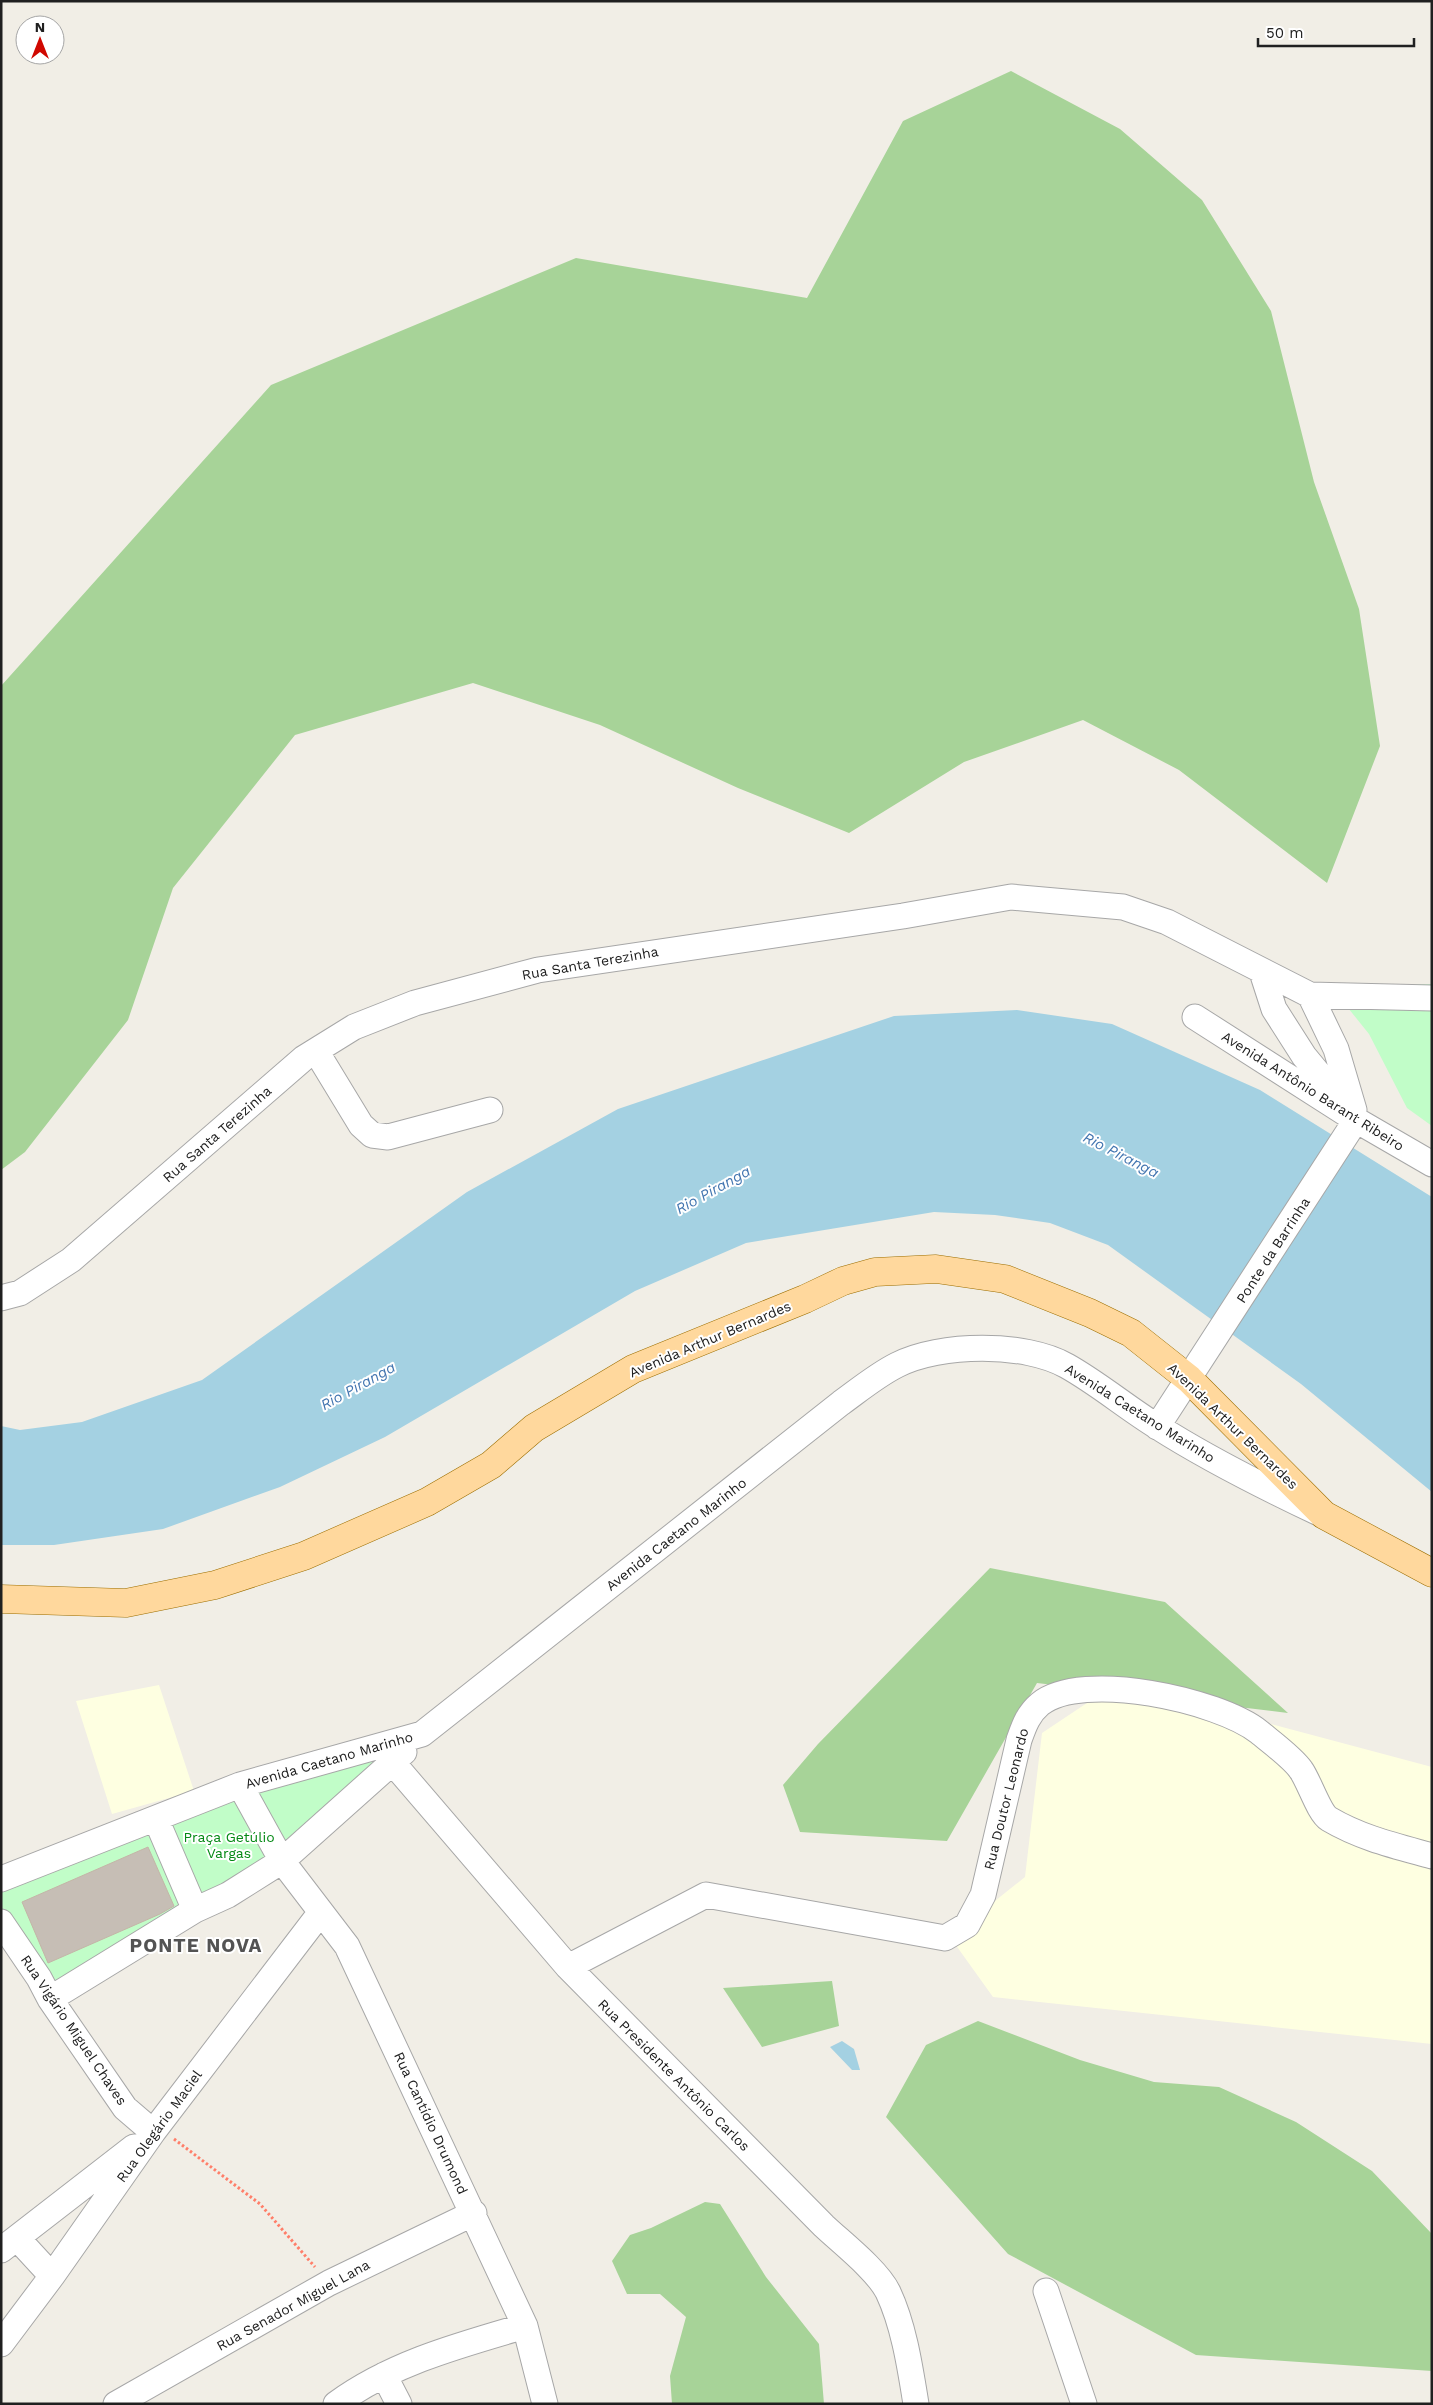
<svg xmlns="http://www.w3.org/2000/svg" width="1433" height="2405" font-family="'Work Sans',sans-serif">
	<rect width="100%" height="100%" fill="#f1eee6"/>
	<!-- education -->
	<path fill="#feffe1" d="M159,1685l35,106 -82,23 -36,-113z
		M1105,1691l129,23 198,53v277l-439,-47 -43,-60 75,-60 17,-144z"/>
	<!-- forest -->
	<path fill="#a7d398" d="M1011,71l109,58 82,71 69,111 43,171 45,127 21,137 -53,137 -148,-113 -96,-50 -119,42 -115,71 -111,-45 -138,-63 -127,-42 -178,52 -122,153 -45,132 -103,132 -24,18v-484l270,-301 305,-127 231,40 96,-177z
		M990,1568l175,34 123,111 -251,-30 -90,158 -147,-9 -17,-47 35,-41z
		M832,1981l7,45 -77,21 -39,-59z
		M978,2021l102,39 74,22 65,5 77,35 76,49 60,63v137l-236,-16 -188,-101 -122,-137 40,-72z
		M705,2202l15,2 46,73 53,67 5,60h-152l-2,-28 16,-59 -26,-23h-33l-15,-33 18,-26 21,-7z"/>
	<!-- park -->
	<path fill="#c1fdc8" d="M1432,984v142l-25,-18 -38,-74 -37,-46z
		M422,1734l-68,62 -121,86 -11,1 -172,116 -49,-83v-27l7,-14z"/>
	<!-- water -->
	<path fill="#a4d1e2" d="M1017,1010l95,14 148,66 172,107v295l-131,-108 -193,-139 -58,-22 -55,-8 -61,-3 -188,31 -111,48 -250,146 -105,50 -117,42 -109,16h-53v-119l19,4 62,-8 120,-42 265,-188 151,-83 276,-93z
		M842,2041l12,8 6,21h-8l-22,-23z"/>
	<!-- building -->
	<path fill="#c6beb5" stroke="#c4b5a7" d="M148,1847l26,59 -14,8 -112,49 -26,-61z"/>
	<g fill="none" stroke-linecap="round" stroke-linejoin="round">
		<!-- minor casing -->
		<g stroke="#a7a7a7" stroke-width="27">
			<path id="minor" d="M1262,972l12,37 30,47 38,46
				M1310,995l26,54 18,61
				M1195,1017l161,103 76,44
				M316,1051l45,74 11,10 16,2 102,-27
				M1,1298l19,-5 51,-33 233,-202 50,-31 61,-24 123,-33 365,-54 108,-19 112,10 44,15 143,73 122,3
				M1157,1427l199,-307
				M393,1763l175,204 256,259c18,17 53,44 64,66 16,34 22,75 28,112
				M240,1785l42,76 65,85 178,380 20,78
				M156,1819l39,91
				M1,1879l239,-94 182,-51 419,-331c18,-13 36,-28 56,-38 43,-22 128,-23 170,1 32,18 60,42 91,61 52,33 106,60 161,86
				M1,1922l38,56 11,21 75,109 28,24
				M568,1967l138,-72 239,43 22,-13 16,-30 36,-155c5,-14 9,-26 21,-36 42,-34 179,-4 219,28 12,10 34,26 42,38 8,11 18,43 28,49 32,19 67,27 103,37
				M50,1999l145,-89 33,-15 54,-34 122,-109
				M17,2238l35,38
				M1,2250l133,-103
				M1046,2291l38,113
				M1,2344l51,-68 101,-144 168,-220
				M384,2375l15,29
				M116,2404l213,-121 145,-70
				M336,2404c56,-41 124,-59 189,-78"/>
		</g>
		<!-- major casing -->
		<g stroke="#9c6e00" stroke-width="29">
			<path id="major" d="M1,1599l125,4 89,-18 89,-29 123,-54 64,-37 43,-37 99,-59 172,-70 38,-18 32,-9 61,-3 69,10 85,34 41,20 58,46 135,136 108,58"/>
		</g>
		<!-- path -->
		<path stroke="#ff7e69" stroke-width="3" stroke-dasharray="2.5 2.5" stroke-linecap="butt" d="M174,2139l86,65 55,63"/>
		<!-- minor -->
		<use href="#minor" stroke="#fff" stroke-width="25"/>
		<!-- major -->
		<use href="#major" stroke="#ffd89d" stroke-width="28"/>
	</g>
	<g text-anchor="middle" stroke-width="4" stroke-linejoin="round" paint-order="stroke">
		<!-- street labels -->
		<g font-size="14" fill="#202020" stroke="#fff">
			<text transform="translate(590 963) rotate(-10)" y="5">Rua Santa Terezinha</text>
			<text transform="translate(1313 1091) rotate(32)" y="5">Avenida Antônio Barant Ribeiro</text>
			<text transform="translate(217 1134) rotate(-41)" y="5">Rua Santa Terezinha</text>
			<text transform="translate(1273 1250) rotate(-57)" y="5">Ponte da Barrinha</text>
			<text transform="translate(710 1339) rotate(-23)" y="5">Avenida Arthur Bernardes</text>
			<text transform="translate(1140 1413) rotate(32)" y="5">Avenida Caetano Marinho</text>
			<text transform="translate(1233 1426) rotate(44)" y="5">Avenida Arthur Bernardes</text>
			<text transform="translate(676 1534) rotate(-38)" y="5">Avenida Caetano Marinho</text>
			<text transform="translate(329 1760) rotate(-16)" y="5">Avenida Caetano Marinho</text>
			<text transform="translate(1006 1799) rotate(-76)" y="5">Rua Doutor Leonardo</text>
			<text transform="translate(74 2030) rotate(56)" y="5">Rua Vigário Miguel Chaves</text>
			<text transform="translate(674 2075) rotate(45)" y="5">Rua Presidente Antônio Carlos</text>
			<text transform="translate(431 2123) rotate(65)" y="5">Rua Cantídio Drumond</text>
			<text transform="translate(159 2126) rotate(-54)" y="5">Rua Olegário Maciel</text>
			<text transform="translate(293 2305) rotate(-29)" y="5">Rua Senador Miguel Lana</text>
		</g>
		<!-- park labels -->
		<g font-size="14" fill="#048914" stroke="#fff">
			<text x="229" y="1842">Praça Getúlio<tspan x="229" dy="16">Vargas</tspan></text>
		</g>
		<!-- water labels -->
		<g font-size="15" font-style="italic" fill="#4275b0" stroke="#fff">
			<text transform="translate(1121 1155) rotate(27)" y="5">Rio Piranga</text>
			<text transform="translate(713 1190) rotate(-29)" y="5">Rio Piranga</text>
			<text transform="translate(358 1386) rotate(-29)" y="5">Rio Piranga</text>
		</g>
		<!-- district labels -->
		<g font-size="19" font-weight="bold" letter-spacing="1" fill="#535353" stroke="#fff">
			<text x="196" y="1952">PONTE NOVA</text>
		</g>
	</g>
	<!-- border -->
	<rect width="1433" height="2405" fill="none" stroke="#202020" stroke-width="5"/>
	<!-- north arrow -->
	<g transform="translate(40 40)"><circle r="24" fill="#ffffff" stroke="#a6a6a6"/>
	<path d="M0-4L9 19L0 12L-9 19Z" fill="#d00800"/>
	<text y="-8" font-size="14" font-weight="bold" text-anchor="middle" fill="#202020">N</text>
	</g>
	<!-- scale -->
	<path d="M1258 38v8h156v-8" fill="none" stroke="#202020" stroke-width="2.5"/>
	<text x="1266" y="38" font-size="15" fill="#202020" stroke="#ffffff" stroke-width="4" paint-order="stroke">50 m</text>
</svg>
